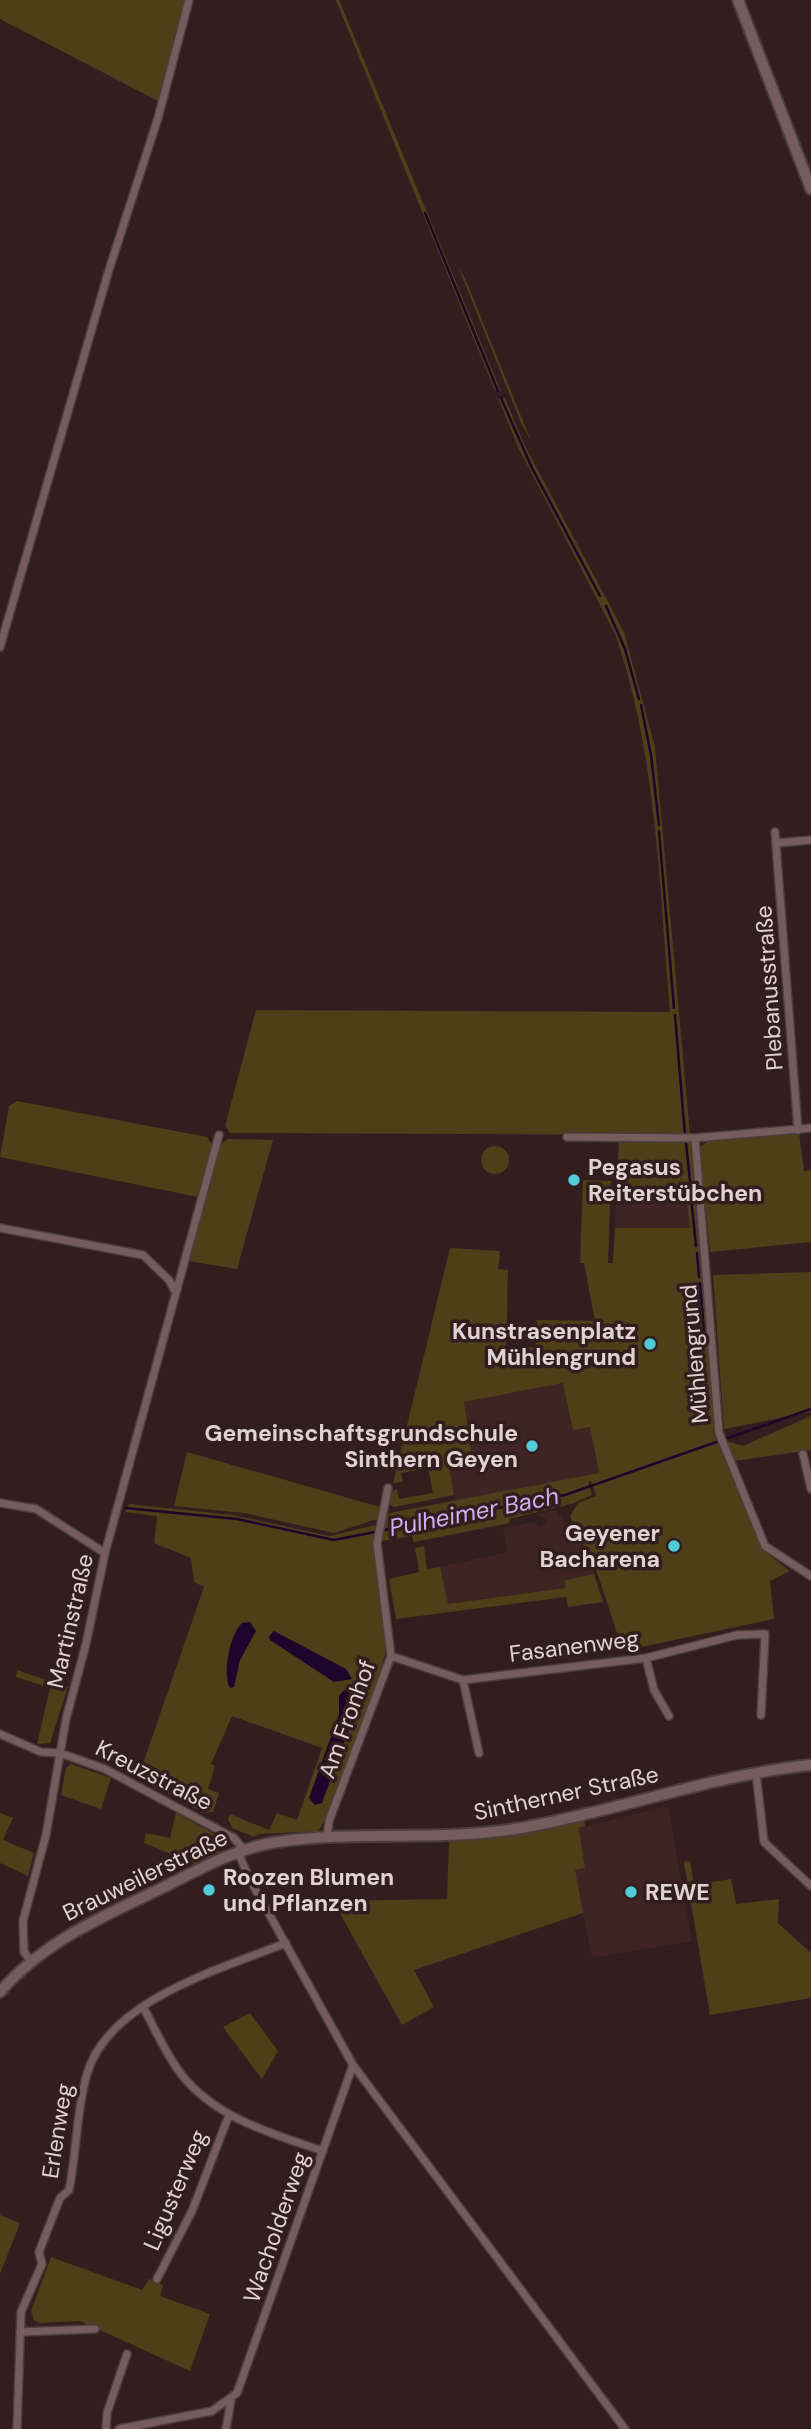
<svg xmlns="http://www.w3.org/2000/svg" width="811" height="2429" font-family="'DM Sans',sans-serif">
	<rect width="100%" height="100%" fill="#321e1e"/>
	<!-- built -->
	<path fill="#3f2424" d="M616,1194l70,1 4,34 -75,-1z
		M564,1383l9,46 17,-3 9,47 -144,28 -6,-35 24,-5 -9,-59z
		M555,1510l27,35 12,29 -29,5 1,9 -118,16 -8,-37 67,-15 -4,-23 29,-7 8,5 7,-7 -9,-6z
		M668,1806l24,135 -100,17 -18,-88 11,-3 -6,-39z"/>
	<!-- green -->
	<path fill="#4e3f19" d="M0,0h185l-27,101 -158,-82z
		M336,0h3l162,391h-6z
		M457,264l11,21 63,156 -9,-16z
		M498,398h7l19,46 100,188 31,115 35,388 -460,-2 -5,-7 31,-116 414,2c-11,-126 -13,-258 -55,-378l-97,-187z
		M17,1101l190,36 5,8 -14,52 -198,-40 9,-51z
		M799,1133l5,38 7,-1v72l-101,10 -10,-105 8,-6z
		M228,1139l45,1 -36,129 -49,-8 31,-115z
		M619,1141l72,1 24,275 -2,16 52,119 25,19 -20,10 4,38 -151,32 -30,-91 -18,-28 -5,-16 8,-13 18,-7 -5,-15 -3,1 4,13 -21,9 -62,15 1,4 -96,19 -2,-6 -30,5 1,-22 7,-6 209,-40 -9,-46 -17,3 -10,-47 -99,19 9,60 -24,5 5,28 -60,12 -7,-5 7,-12h3l2,9 34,-6 -5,-25 -27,5 2,9 -10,1 57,-235 50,3 -2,18 10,1 -2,80 29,-3 2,-27 58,1 -11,-58h-4l3,-83 28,1 -3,82h5l2,-35h75l-4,-33 -70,-1z
		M481 1160a14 14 0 1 1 28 0a14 14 0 1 1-28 0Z
		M811,1272v140l-87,17 -11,-154z
		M811,1416v34l-77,11 -8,-20 17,5z
		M187,1452l193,55 -3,12 -43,14 -90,-20 -70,-7z
		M129,1504l104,11 97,21 45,-11c-4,40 12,81 11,122 -1,22 -54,169 -68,184l-59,3 -5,3 -22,-9 -4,-9 2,-5 39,16 8,-17 20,7 25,-72 -90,-32 -21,48 4,2 -7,23 11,4 -6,19 -10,1 -65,-35 66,-191 -10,-5 -3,-24 -37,-15 3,-27 -32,-4z
		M424,1546l3,23 13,-2 8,37 117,-16v-8l29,-6 9,28 -35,5 -2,-10 -170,22 -7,-40 30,-7 -4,-24z
		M17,1670l51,17 -18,56 -13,1 13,-56 -34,-11z
		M71,1764l40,14 -10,31 -40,-14 5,-27z
		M0,1813l13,5 -10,22 31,13 -6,23 -28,-13z
		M176,1813l49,27 -9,7 4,5 -25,12 -51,-21 2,-10 24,5z
		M584,1819l1,7 -6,2 6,40 -10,2 8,43 -169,57 20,37 -32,18 -69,-124 114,-2 2,-57 61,-7z
		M690,1861l4,24 37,-6 5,25 43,-5 -1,24 33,30v45l-101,17 -26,-153z
		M250,2013l28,38 -16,28 -39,-52z
		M0,2215l20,8 -20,51z
		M51,2257l91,33 7,-11 14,6 -3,11 50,18 -20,57 -110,-50 -40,2 -6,-3 -3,-9z"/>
	<!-- water -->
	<path fill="#1d052c" d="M250,1622l6,9 -16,29 -6,27 -4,1c-8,-14 0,-54 12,-65z
		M274,1631l72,38 6,10 -18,3 -64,-42 -1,-4z
		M358,1689l2,10 -38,104 -7,2 -6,-7 30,-84v-18l5,-6z"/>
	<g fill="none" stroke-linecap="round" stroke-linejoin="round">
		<!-- stream -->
		<path stroke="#1d052c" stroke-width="2.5" d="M425,213l73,178
			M501,398l31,70 68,128
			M606,606l19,43 14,50
			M641,705l10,50 8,70
			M659,831l15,177
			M675,1015l10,120
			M686,1142l5,50
			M691,1198l5,48
			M697,1253l2,24
			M700,1283l4,49
			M126,1508l111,11 97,21 231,-45 246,-86"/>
		<!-- street casing -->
		<g stroke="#4d3d3d" stroke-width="10">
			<path id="street" d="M0,647l108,-374 50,-155 31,-118
				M775,832l23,298
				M777,843l34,-3
				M567,1137l128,1 116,-10
				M695,1138l24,295 46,113 46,30
				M0,1228l143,27 26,25 6,11
				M803,1454l8,35
				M0,1503l36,6 69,44
				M391,1656l72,24 183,-22 91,-23 28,-1 -4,81
				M646,1658l8,32 15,26
				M463,1680l16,73
				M0,1734l41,18 19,1 45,16 129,69 10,12
				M756,1773l8,69 47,44
				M327,1838l2,-17 62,-165 -14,-113 11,-55
				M238,1852l11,26 104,187 272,364
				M31,1961l-7,-9 -1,-31 23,-86 20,-116 20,-75 19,-91 114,-418
				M143,2007c12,22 23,47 38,67 34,44 92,60 142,77
				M157,2279l35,-68 37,-96
				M20,2332l75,-3
				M17,2429l4,-117 21,-48 -3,-12 21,-54 9,-8c8,-38 7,-79 18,-116 21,-74 134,-105 199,-131
				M106,2429l1,-16 20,-59
				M119,2429l93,-18 25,-18 116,-328
				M226,2429l5,-29"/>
		</g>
		<!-- secondary casing -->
		<g stroke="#4d3d3d" stroke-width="14">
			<path id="secondary" d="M738,0l73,189
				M0,1992c44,-51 104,-76 164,-105 36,-18 73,-39 113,-45 81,-12 163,0 244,-14 97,-17 191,-53 290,-63"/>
		</g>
		<!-- street -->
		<use href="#street" stroke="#755d5d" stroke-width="7"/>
		<!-- secondary -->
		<use href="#secondary" stroke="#755d5d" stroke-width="10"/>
	</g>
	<!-- markers -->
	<g fill="#52cbd8" stroke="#321e1e" stroke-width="2.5">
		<circle cx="574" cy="1180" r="7"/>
		<circle cx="650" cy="1344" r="7"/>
		<circle cx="532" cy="1446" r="7"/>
		<circle cx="674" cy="1546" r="7"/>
		<circle cx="209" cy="1890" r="7"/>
		<circle cx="631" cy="1892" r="7"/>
	</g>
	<g text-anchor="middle" stroke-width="7" stroke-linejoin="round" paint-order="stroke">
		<!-- street labels -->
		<g font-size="23" fill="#e0d2d2" stroke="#321e1e">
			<text transform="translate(769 988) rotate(-94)" y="8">Plebanusstraße</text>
			<text transform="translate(694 1354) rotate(-95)" y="8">Mühlengrund</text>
			<text transform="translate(70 1621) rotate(-77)" y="8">Martinstraße</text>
			<text transform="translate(574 1646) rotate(-7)" y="8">Fasanenweg</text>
			<text transform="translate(347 1719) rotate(-70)" y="8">Am Fronhof</text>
			<text transform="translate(154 1775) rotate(27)" y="8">Kreuzstraße</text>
			<text transform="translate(566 1793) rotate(-12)" y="8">Sintherner Straße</text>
			<text transform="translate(145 1875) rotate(-26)" y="8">Brauweilerstraße</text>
			<text transform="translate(57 2131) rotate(-81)" y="8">Erlenweg</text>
			<text transform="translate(175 2190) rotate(-67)" y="8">Ligusterweg</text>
			<text transform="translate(276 2227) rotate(-71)" y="8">Wacholderweg</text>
		</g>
		<!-- poi labels -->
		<g font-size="23" font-weight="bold" fill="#e0d2d2" stroke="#321e1e" text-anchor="start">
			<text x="588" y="1175">Pegasus<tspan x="588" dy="26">Reiterstübchen</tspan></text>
			<text x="636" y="1339" text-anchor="end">Kunstrasenplatz<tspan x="636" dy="26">Mühlengrund</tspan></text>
			<text x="518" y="1441" text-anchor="end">Gemeinschaftsgrundschule<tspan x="518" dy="26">Sinthern Geyen</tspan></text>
			<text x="660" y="1541" text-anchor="end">Geyener<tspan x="660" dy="26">Bacharena</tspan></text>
			<text x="223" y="1885">Roozen Blumen<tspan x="223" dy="26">und Pflanzen</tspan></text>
			<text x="645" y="1900">REWE</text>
		</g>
		<!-- water labels -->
		<g font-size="24" font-style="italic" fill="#d3adf3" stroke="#321e1e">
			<text transform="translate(474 1512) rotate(-11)" y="8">Pulheimer Bach</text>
		</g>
	</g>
</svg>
